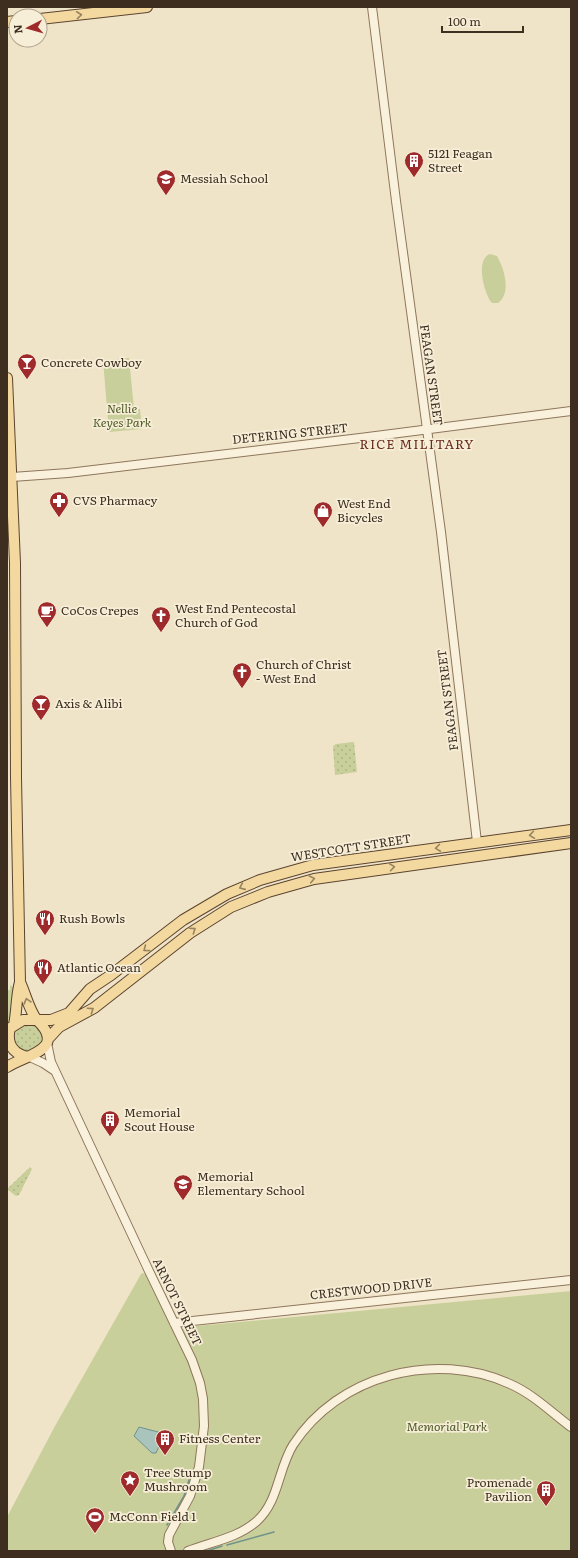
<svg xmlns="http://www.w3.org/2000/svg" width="578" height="1558" font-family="Literata,serif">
	<defs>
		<pattern id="grass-dots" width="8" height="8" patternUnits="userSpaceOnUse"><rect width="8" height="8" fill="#c9cf9b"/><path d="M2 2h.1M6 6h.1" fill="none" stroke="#aeb285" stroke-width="1.8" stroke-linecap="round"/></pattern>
	</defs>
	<rect width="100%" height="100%" fill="#f0e4c8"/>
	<!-- grass -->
	<path fill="url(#grass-dots)" d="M354,742l3,30 -22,3 -2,-29 3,-2z
		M14 1037a14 14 0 1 1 28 0a14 14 0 1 1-28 0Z
		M30,1167l2,2 -13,26 -3,1 -8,-6v-2z"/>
	<!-- green -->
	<path fill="#c9cf9b" d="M490,254l7,2c7,12 15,37 1,47h-6c-8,-9 -17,-44 -2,-49z
		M129,358l5,51h6l2,20 -33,3 -6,-72z
		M10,985l3,2c1,14 3,26 -6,39v-36h3z
		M143,1273l5,2 28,58 10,-6 385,-36v260h-564v-34l48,-91 86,-152z"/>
	<!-- water -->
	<path fill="#a9c4bc" stroke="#6f938a" d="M139,1427l23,6 1,4 -7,16h-4l-18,-17z"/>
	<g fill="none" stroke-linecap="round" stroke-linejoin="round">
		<!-- stream -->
		<path stroke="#6f938a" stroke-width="1.5" d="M167,1525l17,-29 5,-16
			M227,1545l47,-13
			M207,1551l15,-5"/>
		<!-- minor casing -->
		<g stroke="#8d765c" stroke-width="10">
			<path id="minor" d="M372,7l24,194 45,331 36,310
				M12,477l56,-4 292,-35 211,-27
				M47,1043l4,19 97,207 44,91 8,23 3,16 1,27 -5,41 -9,29 -21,39 -1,7 3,9
				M30,1057l13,6 12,8
				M174,1323l397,-43
				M188,1551c23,-9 50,-13 69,-30 22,-20 21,-52 36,-76 45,-70 142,-95 217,-61 23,10 41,28 61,43"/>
		</g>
		<!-- major casing -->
		<g stroke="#5b4430" stroke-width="12">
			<path id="major" d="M40,19l107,-12
				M7,22l9,-1
				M7,378l8,185 1,214 4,205c-4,14 -3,29 -6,43
				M20,982c6,13 8,25 16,37
				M10,1028c-4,15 2,25 17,29
				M7,1030l16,-10h28l18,-7 21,-24 21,-14 72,-55 44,-26 33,-14 53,-15 258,-35
				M48,1039l11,-12 35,-19 96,-75 41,-26 37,-15 46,-13 257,-36
				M7,1067c18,-12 61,-17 30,-47"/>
		</g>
		<!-- minor -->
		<use href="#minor" stroke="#faf1dc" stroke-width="8"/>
		<!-- major -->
		<use href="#major" stroke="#f3d9a0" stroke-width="10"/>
	</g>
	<!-- one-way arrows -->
	<defs><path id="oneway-chevron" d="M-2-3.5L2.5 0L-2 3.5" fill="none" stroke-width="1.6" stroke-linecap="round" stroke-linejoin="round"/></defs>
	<g stroke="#988460">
		<use href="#oneway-chevron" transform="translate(79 15) rotate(-6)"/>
		<use href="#oneway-chevron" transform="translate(532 835) rotate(172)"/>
		<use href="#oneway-chevron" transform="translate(438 848) rotate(172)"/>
		<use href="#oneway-chevron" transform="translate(392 867) rotate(-8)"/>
		<use href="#oneway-chevron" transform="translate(312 879) rotate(-12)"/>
		<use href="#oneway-chevron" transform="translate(242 887) rotate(156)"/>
		<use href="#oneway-chevron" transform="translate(193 930) rotate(-34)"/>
		<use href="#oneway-chevron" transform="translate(146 949) rotate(143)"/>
		<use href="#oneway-chevron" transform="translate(27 1001) rotate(-106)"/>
		<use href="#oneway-chevron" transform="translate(91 1010) rotate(-34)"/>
	</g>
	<!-- icons -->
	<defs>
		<g id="building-pin" transform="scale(1)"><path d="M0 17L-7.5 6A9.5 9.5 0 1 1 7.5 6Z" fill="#9e2a2b" stroke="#f7eed8"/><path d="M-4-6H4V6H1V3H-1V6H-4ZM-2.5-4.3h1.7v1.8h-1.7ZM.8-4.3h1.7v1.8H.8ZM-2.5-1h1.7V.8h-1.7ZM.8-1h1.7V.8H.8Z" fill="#fff"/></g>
		<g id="school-pin" transform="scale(1)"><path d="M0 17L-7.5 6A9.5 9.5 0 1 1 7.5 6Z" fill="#9e2a2b" stroke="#f7eed8"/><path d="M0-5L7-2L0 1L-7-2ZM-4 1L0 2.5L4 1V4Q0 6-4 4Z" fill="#fff"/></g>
		<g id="bar-pin" transform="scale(1)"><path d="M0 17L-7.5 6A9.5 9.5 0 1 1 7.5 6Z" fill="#9e2a2b" stroke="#f7eed8"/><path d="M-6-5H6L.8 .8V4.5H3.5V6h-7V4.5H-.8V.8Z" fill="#fff"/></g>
		<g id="pharmacy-pin" transform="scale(1)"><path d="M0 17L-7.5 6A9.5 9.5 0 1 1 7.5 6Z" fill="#9e2a2b" stroke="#f7eed8"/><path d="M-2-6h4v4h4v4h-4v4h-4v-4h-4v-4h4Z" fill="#fff"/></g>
		<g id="shop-pin" transform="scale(1)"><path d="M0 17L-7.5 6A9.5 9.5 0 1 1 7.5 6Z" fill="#9e2a2b" stroke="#f7eed8"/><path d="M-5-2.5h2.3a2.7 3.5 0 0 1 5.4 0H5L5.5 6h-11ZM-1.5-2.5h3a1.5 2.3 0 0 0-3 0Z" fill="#fff"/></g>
		<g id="cafe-pin" transform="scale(1)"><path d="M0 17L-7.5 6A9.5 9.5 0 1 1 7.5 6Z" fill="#9e2a2b" stroke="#f7eed8"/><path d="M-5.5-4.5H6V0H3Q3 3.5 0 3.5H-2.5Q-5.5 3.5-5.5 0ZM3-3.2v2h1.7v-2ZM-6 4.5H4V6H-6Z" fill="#fff"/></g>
		<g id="church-pin" transform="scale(1)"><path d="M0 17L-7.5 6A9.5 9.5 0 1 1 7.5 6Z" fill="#9e2a2b" stroke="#f7eed8"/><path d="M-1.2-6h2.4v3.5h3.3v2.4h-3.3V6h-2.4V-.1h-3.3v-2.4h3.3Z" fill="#fff"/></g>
		<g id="restaurant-pin" transform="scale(1)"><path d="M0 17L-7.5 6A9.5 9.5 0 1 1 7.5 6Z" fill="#9e2a2b" stroke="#f7eed8"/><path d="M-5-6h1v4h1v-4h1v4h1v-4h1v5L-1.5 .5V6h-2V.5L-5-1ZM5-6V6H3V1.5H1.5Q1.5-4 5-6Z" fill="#fff"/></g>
		<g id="sight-pin" transform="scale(1)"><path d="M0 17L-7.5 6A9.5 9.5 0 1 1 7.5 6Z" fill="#9e2a2b" stroke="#f7eed8"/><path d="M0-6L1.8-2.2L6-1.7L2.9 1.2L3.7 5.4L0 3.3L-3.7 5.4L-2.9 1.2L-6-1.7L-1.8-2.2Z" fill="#fff"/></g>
		<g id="stadium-pin" transform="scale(1)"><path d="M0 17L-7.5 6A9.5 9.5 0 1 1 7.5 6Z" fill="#9e2a2b" stroke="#f7eed8"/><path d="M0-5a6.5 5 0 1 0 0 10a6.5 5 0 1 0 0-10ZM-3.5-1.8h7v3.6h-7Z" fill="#fff"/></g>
	</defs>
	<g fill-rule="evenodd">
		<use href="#building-pin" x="414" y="161"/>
		<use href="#school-pin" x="166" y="179"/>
		<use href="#bar-pin" x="27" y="363"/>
		<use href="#pharmacy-pin" x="59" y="501"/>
		<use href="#shop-pin" x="323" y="511"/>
		<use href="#cafe-pin" x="47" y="611"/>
		<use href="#church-pin" x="161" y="616"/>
		<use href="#church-pin" x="242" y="672"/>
		<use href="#bar-pin" x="41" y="704"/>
		<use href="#restaurant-pin" x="45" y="919"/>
		<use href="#restaurant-pin" x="43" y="968"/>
		<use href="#building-pin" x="110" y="1120"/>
		<use href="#school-pin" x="183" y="1184"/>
		<use href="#building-pin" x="165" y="1439"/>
		<use href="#sight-pin" x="130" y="1480"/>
		<use href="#building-pin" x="546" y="1490"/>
		<use href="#stadium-pin" x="95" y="1517"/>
	</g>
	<g text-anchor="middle" stroke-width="3.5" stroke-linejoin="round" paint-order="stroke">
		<!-- poi labels -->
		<g font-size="12" fill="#3d2e20" stroke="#f7eed8" text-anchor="start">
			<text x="428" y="158">5121 Feagan<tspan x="428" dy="14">Street</tspan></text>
			<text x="180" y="183">Messiah School</text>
			<text x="41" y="367">Concrete Cowboy</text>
			<text x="73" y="505">CVS Pharmacy</text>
			<text x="337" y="508">West End<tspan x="337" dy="14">Bicycles</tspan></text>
			<text x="175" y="613">West End Pentecostal<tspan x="175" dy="14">Church of God</tspan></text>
			<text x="61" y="615">CoCos Crepes</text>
			<text x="256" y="669">Church of Christ<tspan x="256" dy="14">- West End</tspan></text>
			<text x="55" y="708">Axis &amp; Alibi</text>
			<text x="59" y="923">Rush Bowls</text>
			<text x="57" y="972">Atlantic Ocean</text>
			<text x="124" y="1117">Memorial<tspan x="124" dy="14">Scout House</tspan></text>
			<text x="197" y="1181">Memorial<tspan x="197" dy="14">Elementary School</tspan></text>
			<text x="179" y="1443">Fitness Center</text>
			<text x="144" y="1477">Tree Stump<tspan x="144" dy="14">Mushroom</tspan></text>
			<text x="532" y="1487" text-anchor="end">Promenade<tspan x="532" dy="14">Pavilion</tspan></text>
			<text x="109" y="1521">McConn Field 1</text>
		</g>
		<!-- street labels -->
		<g font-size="12" fill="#3d2e20" stroke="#f7eed8">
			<text transform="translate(431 375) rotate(82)" y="4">FEAGAN STREET</text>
			<text transform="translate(290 434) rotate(-6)" y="4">DETERING STREET</text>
			<text transform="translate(448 700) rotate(-97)" y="4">FEAGAN STREET</text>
			<text transform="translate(351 848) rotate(-9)" y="4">WESTCOTT STREET</text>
			<text transform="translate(371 1289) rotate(-6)" y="4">CRESTWOOD DRIVE</text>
			<text transform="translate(177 1302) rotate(64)" y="4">ARNOT STREET</text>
		</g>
		<!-- park labels -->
		<g font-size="12" font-style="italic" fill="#4d5a26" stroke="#f7eed8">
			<text x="122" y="413">Nellie<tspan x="122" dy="14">Keyes Park</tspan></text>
			<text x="447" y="1431">Memorial Park</text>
		</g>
		<!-- neighbourhood labels -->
		<g font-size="13" letter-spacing="1" fill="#6b2e1e" stroke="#f7eed8">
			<text x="417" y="449">RICE MILITARY</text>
		</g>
	</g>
	<!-- border -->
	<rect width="578" height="1558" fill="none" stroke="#3d2e20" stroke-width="16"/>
	<!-- north arrow -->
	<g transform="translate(28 28) rotate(264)"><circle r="19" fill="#f7eed8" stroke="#ada18e"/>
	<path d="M0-3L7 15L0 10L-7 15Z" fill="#9e2a2b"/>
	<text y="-6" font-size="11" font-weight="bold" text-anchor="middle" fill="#3d2e20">N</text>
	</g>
	<!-- scale -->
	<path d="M442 26v6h81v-6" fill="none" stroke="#3d2e20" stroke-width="2"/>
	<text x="448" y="26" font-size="12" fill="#3d2e20" stroke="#f7eed8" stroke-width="3" paint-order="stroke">100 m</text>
</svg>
